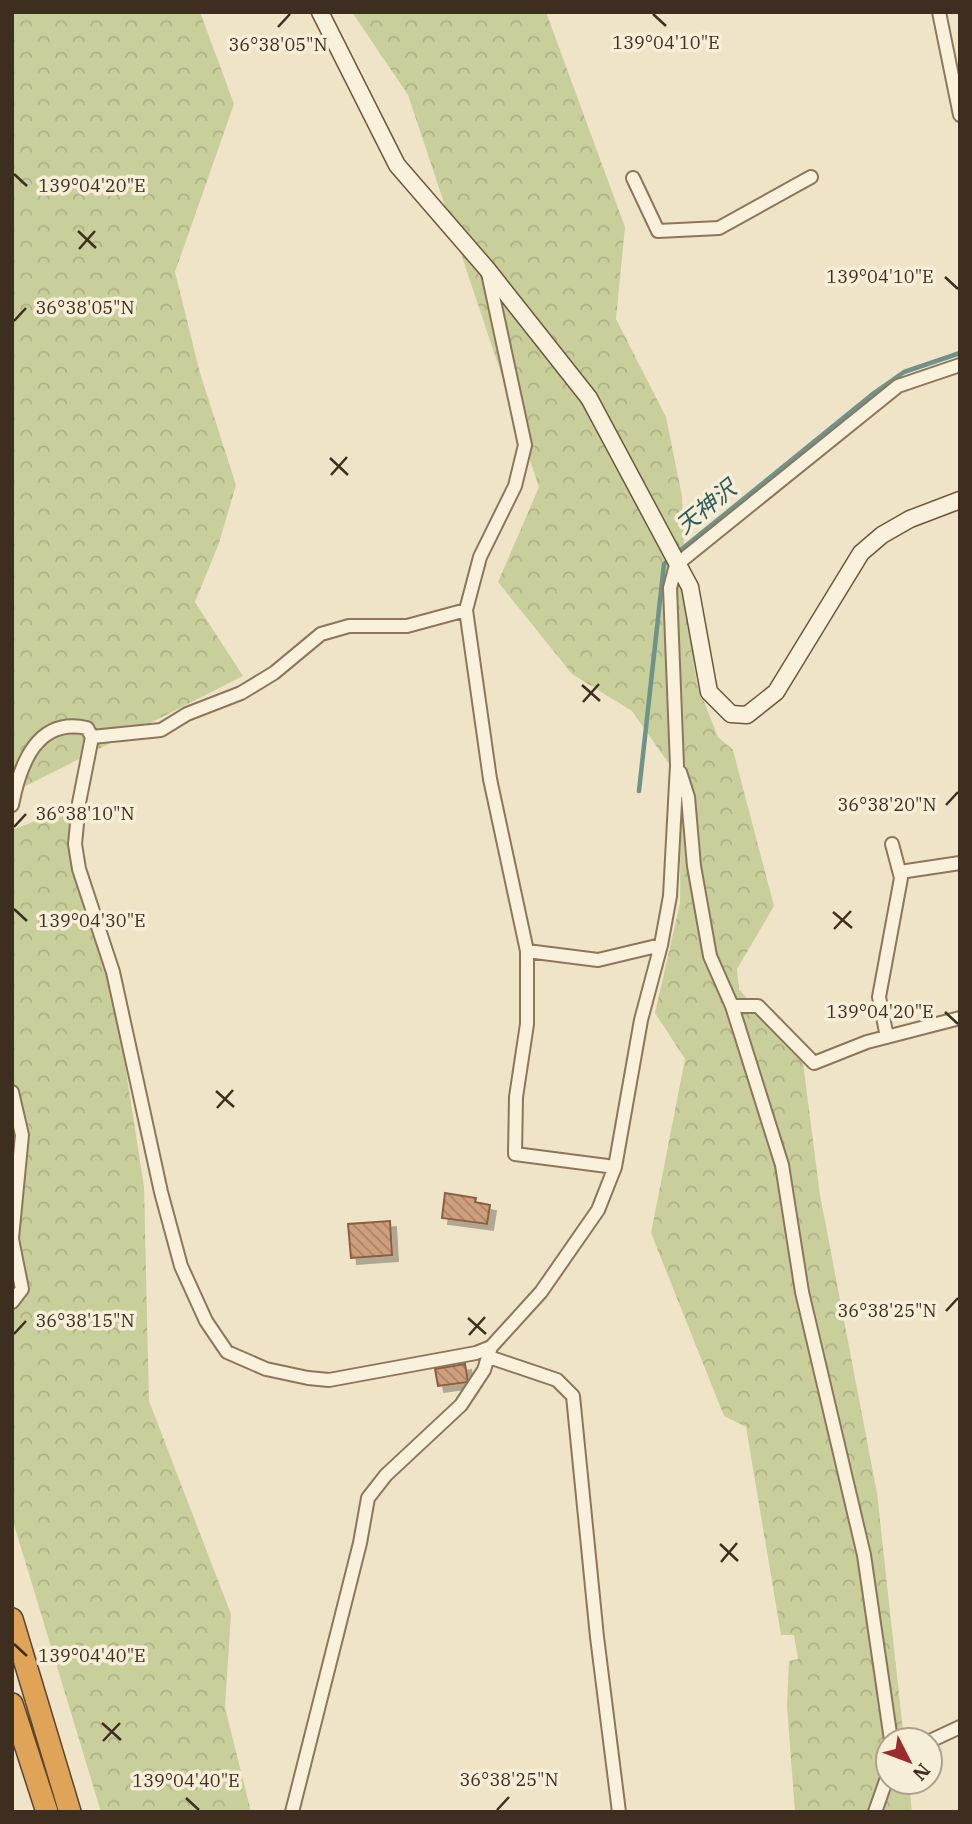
<svg xmlns="http://www.w3.org/2000/svg" width="972" height="1824" font-family="'IBM Plex Serif','Noto Sans JP',serif">
	<defs>
		<pattern id="forest-crowns" width="20" height="18" patternUnits="userSpaceOnUse" patternTransform="scale(1.75)"><rect width="20" height="18" fill="#c9cf9b"/><path d="M2 6a3 3 0 1 1 6 0M12 15a3 3 0 1 1 6 0" fill="none" stroke="#aeb285"/></pattern>
		<pattern id="building-back-hatch" width="6" height="6" patternUnits="userSpaceOnUse" patternTransform="scale(1.75)"><rect width="6" height="6" fill="#cf9f7d"/><path d="M-1 5l2 2M0 0l6 6M5-1l2 2" fill="none" stroke="#a98266"/></pattern>
		<filter id="shadow"><feDropShadow dx="6" dy="6" stdDeviation="0" flood-color="#0004"/></filter>
	</defs>
	<rect width="100%" height="100%" fill="#f0e4c8"/>
	<!-- forest -->
	<path fill="url(#forest-crowns)" d="M12,12h188l34,92 -59,168 25,101 36,112 -17,58 -24,59 48,74 -231,117z
		M352,12h194l79,215 -9,92 50,98 16,79 4,106 11,82 21,53 15,13 41,156 -37,63 2,20 28,33 34,25 19,148 57,298 27,247h-16v42h21l3,30h-117l-8,-106 2,-45 9,-2 -4,-24h-13l-35,-208 -22,-11 -73,-183 34,-174 -30,-46 25,-110 1,-122 -49,-70 -60,-37 -74,-92 41,-95 -131,-392z
		M69,808l42,165 33,214 5,214 82,213 -6,93 26,105h-150l-89,-294v-688z"/>
	<g fill="none" stroke-linecap="round" stroke-linejoin="round">
		<!-- stream -->
		<path stroke="#6f938a" stroke-width="4.5" d="M677,553l197,-160 30,-21 56,-19
			M639,791l25,-227 7,-6"/>
	</g>
	<!-- building -->
	<path fill="url(#building-back-hatch)" stroke="#8d5f41" stroke-width="2" filter="url(#shadow)" d="M445,1193l31,5 -1,4 15,3 -3,19 -45,-6z
		M390,1221l2,34 -41,3 -3,-34z
		M465,1364l3,18 -30,4 -3,-17z"/>
	<g fill="none" stroke-linecap="round" stroke-linejoin="round">
		<!-- street casing -->
		<g stroke="#8d765c" stroke-width="16">
			<path id="street" d="M939,12l21,103
				M633,178l25,53 61,-3 92,-51
				M488,273l37,172 -10,41 -35,71 -14,53 24,169 37,172v73l-11,73 -1,57 100,13
				M92,737l69,-7 26,-16 54,-21 33,-20 47,-39 28,-8h58l59,-16
				M680,772l8,25 6,69 16,90 22,50 50,159 20,127 62,263 27,185
				M12,805c8,-41 25,-88 75,-77l5,9 -13,66 -4,41 4,25 34,103 48,220 20,74 25,55 21,31 39,17 42,9 21,2 147,-27 15,-6 50,-55 57,-82 17,-43 26,-147 20,-75 9,-49 7,-131 -7,-177 6,-23 222,-179 62,-21
				M900,872l60,-9
				M527,951l71,9 63,-15
				M732,1006h26l56,57 53,-21 93,-24
				M887,1037l-8,-40 22,-119 -9,-34
				M12,1092l10,43 -10,103
				M12,1239l10,50 -10,13
				M489,1357l68,23 16,16 24,241 22,175
				M930,1741l30,-14
				M292,1812l68,-269 8,-45 18,-23 75,-70 23,-35 7,-23
				M875,1812l13,-37"/>
		</g>
		<!-- secondary casing -->
		<g stroke="#6f573f" stroke-width="19">
			<path id="secondary" d="M320,12l77,153 90,104 102,129 101,189 19,105 22,22 16,1 29,-23 85,-139 21,-18 28,-16 50,-19"/>
		</g>
		<!-- highway casing -->
		<g stroke="#5b4430" stroke-width="24">
			<path id="highway" d="M12,1619l58,193
				M12,1704l35,108"/>
		</g>
		<!-- street -->
		<use href="#street" stroke="#faf1dc" stroke-width="12"/>
		<!-- secondary -->
		<use href="#secondary" stroke="#faf1dc" stroke-width="16"/>
		<!-- highway -->
		<use href="#highway" stroke="#e0a458" stroke-width="21"/>
	</g>
	<!-- ticks -->
	<path fill="none" stroke="#3d2e20" stroke-width="2.5" d="M653,14l13,12M278,27l12,-13M14,174l13,12M78,231l18,17M79,249l16,-18M945,277l13,12M14,321l12,-13M330,458l18,17M331,475l16,-18M582,685l18,16M583,702l16,-18M946,805l12,-13M14,827l12,-13M14,909l13,12M833,912l19,16M834,929l17,-18M945,1012l13,12M216,1091l18,16M217,1108l16,-18M946,1311l12,-13M468,1318l18,16M14,1334l12,-13M469,1335l16,-18M720,1544l18,17M721,1562l16,-19M14,1644l13,12M102,1723l19,17M103,1741l17,-18M186,1798l13,12M497,1810l12,-13"/>
	<g text-anchor="middle" stroke-width="7" stroke-linejoin="round" paint-order="stroke">
		<!-- water labels -->
		<g font-size="23" font-style="italic" fill="#2f5d5a" stroke="#f7eed8">
			<text transform="translate(706 507) rotate(-39)" y="8">天神沢</text>
		</g>
	</g>
	<g font-size="18" text-anchor="middle" fill="#3d2e20" stroke="#f7eed8" stroke-width="7" stroke-linejoin="round" paint-order="stroke">
		<text x="666" y="49">139°04'10"E</text>
		<text x="278" y="51">36°38'05"N</text>
		<text x="92" y="192">139°04'20"E</text>
		<text x="880" y="283">139°04'10"E</text>
		<text x="85" y="314">36°38'05"N</text>
		<text x="887" y="811">36°38'20"N</text>
		<text x="85" y="820">36°38'10"N</text>
		<text x="92" y="927">139°04'30"E</text>
		<text x="880" y="1018">139°04'20"E</text>
		<text x="887" y="1317">36°38'25"N</text>
		<text x="85" y="1327">36°38'15"N</text>
		<text x="92" y="1662">139°04'40"E</text>
		<text x="509" y="1786">36°38'25"N</text>
		<text x="186" y="1787">139°04'40"E</text>
	</g>
	<!-- border -->
	<rect width="972" height="1824" fill="none" stroke="#3d2e20" stroke-width="28"/>
	<!-- north arrow -->
	<g transform="translate(909 1761) rotate(132)"><circle r="33" fill="#f7eed8" stroke="#ada18e" stroke-width="2"/>
	<path d="M0-5L12 26L0 18L-12 26Z" fill="#9e2a2b"/>
	<text y="-10" font-size="19" font-weight="bold" text-anchor="middle" fill="#3d2e20">N</text>
	</g>
</svg>
